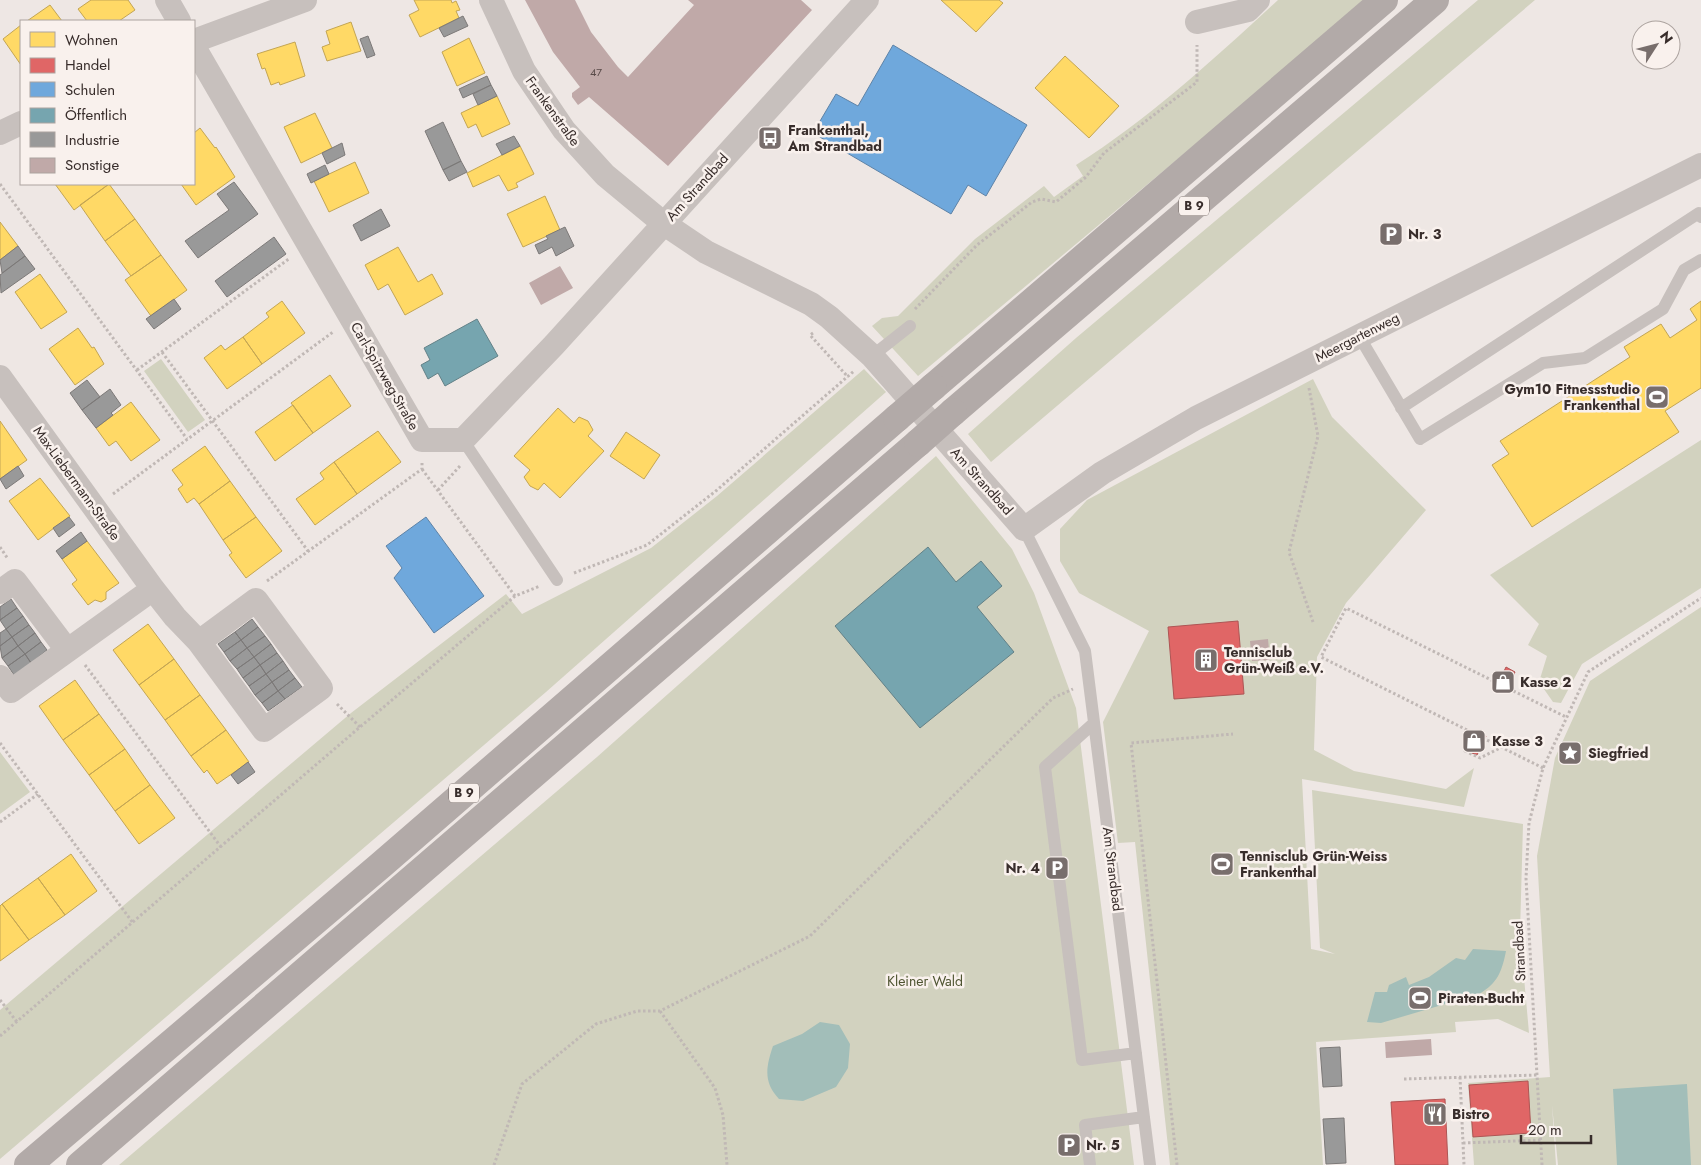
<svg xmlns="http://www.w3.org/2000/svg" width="1701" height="1165" font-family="Jost,sans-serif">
	<rect width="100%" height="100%" fill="#eee7e4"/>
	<!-- green -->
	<path fill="#d2d2bf" d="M1278,0h86l-124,107 -322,269 -46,-50 10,-8 16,-2 77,-77 69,-53 10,11 29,-21 -7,-11c73,-46 138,-106 202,-165z
		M1478,0h57l-544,462 -23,-28 108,-96z
		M161,359l44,61 -17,12 -44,-61z
		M864,369l22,23 -340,300 -546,467v-149l351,-297 155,-119 16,20 129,-66 66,-52z
		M1313,379l19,38 94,93 -80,93 -29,54 -3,93 40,21 92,18 28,-21 -10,39 -162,-28 9,170 24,5 -15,-6 -8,-158 211,34 -3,109 9,100 -31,-14 -43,3 1,10 -140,10 7,123h-153l-35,-323 -17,1 -15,-121 46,-91 -70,-38 -19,-32v-32l27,-29z
		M1701,440v148l-119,76 -21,39 -8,-1 -14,-20 8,-26 -19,-11 11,-21 -49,-49z
		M936,456l76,93 22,44 42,115 58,457h-1015l478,-408z
		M1701,607v558h-143l-6,-60 4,60h-82l-6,-82 82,-6 -13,-221 18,-98 35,-77z
		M0,752l30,40 -30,22z"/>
	<!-- water -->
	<path fill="#a2beb9" d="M1473,949l33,2c-4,20 -8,32 -27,43l-98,29 -14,-1 8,-30h12l2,-7 17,-8 3,8 20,-8 27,-19 9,2z
		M820,1022l19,3 11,19 -2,24 -12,19 -33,14 -24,-2c-16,-17 -13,-32 -6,-53l29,-12z
		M1687,1084l4,81h-74l-4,-76z"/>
	<!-- homes -->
	<path fill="#ffd966" stroke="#c3a554" d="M91,0h37l7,10 -16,11h-32l-9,-12z
		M414,0h37l1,3 4,-2 4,9 -4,1 3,7 -39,19 -11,-22 10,-5z
		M941,0h58l4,3 -27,29z
		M50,5l12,16h-35z
		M351,22l10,29 -34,10 -5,-14 8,-3 -4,-13z
		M21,25v40l-18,-26z
		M469,38l16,35 -28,13 -15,-34z
		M295,42l10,34 -25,9 -1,-3 -8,3 -6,-17 -3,1 -5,-15z
		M1065,56l54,50 -30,32 -54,-50z
		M497,96l13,28 -28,13 -6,-13 -8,4 -7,-15z
		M315,113l17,35 -31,15 -17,-36z
		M200,128l15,20 1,-1 19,30 -39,28 -15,-21h13v-51z
		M520,146l14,28 -18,9 2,4 -10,4 -9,-16 -26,12 -6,-14z
		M355,162l14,31 -40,19 -15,-31z
		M55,184h54l-35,26z
		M109,184l26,35 -30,22 -25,-36z
		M545,196l15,34 -37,17 -16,-33z
		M135,219l26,36 -30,21 -26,-35z
		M0,222l18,24 -18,14z
		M398,247l20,35 14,-8 11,20 -38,21 -17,-31 -10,6 -13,-25z
		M161,255l26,35 -36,26 -26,-36z
		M40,274l27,38 -26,17 -26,-37z
		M282,301l23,32 -43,31 -19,-27 26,-20 -3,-4z
		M1701,301v87l-36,23 14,21 -147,95 -40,-62 17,-11 -9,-13 130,-84 -6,-10 37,-23 9,14 27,-18 -7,-11z
		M78,328l14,20 2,-1 10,17 -29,21 -26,-36z
		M243,337l19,27 -35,25 -23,-31 17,-13 4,5z
		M330,375l21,31 -38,27 -22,-30z
		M131,402l29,38 -29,21 -15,-20 -7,5 -13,-18z
		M293,405l20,28 -38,28 -20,-29z
		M558,408l16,15 5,-6 9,4 5,9 -5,6 16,15 -44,47 -16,-15 -6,7 -8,-4 -6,-9 6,-7 -16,-14z
		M0,421l27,39 -27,19z
		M378,431l23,31 -44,32 -23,-32z
		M626,432l34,23 -16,24 -34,-23z
		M205,446l25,35 -31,23 -5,-6 -7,5 -9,-14 5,-4 -11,-15z
		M334,462l23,32 -42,31 -19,-26 28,-20 -4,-6z
		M40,478l30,38 -32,24 -29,-39z
		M230,481l26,36 -33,23 -24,-36z
		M256,517l26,34 -36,27 -17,-23 3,-2 -9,-13z
		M87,541l32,42 -13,9v7l-5,3 -6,-2 -7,5 -16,-21 5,-4 -15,-21z
		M148,624l26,35 -35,26 -26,-35z
		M174,659l26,36 -35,25 -26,-35z
		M75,680l24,34 -36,26 -24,-34z
		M200,695l26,35 -35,26 -26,-36z
		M99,714l26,35 -36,26 -26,-35z
		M226,730l23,32 -32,22 -10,-14 -3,3 -13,-17z
		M125,749l25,36 -35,26 -26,-36z
		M150,785l25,33 -36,26 -24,-33z
		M71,854l26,37 -32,24 -27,-37z
		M38,878l27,37 -36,25 -27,-36z
		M2,904l27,36 -29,21v-55z"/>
	<!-- shops -->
	<path fill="#e06666" stroke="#ae5554" d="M1238,621l6,73 -70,5 -6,-72z
		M1506,667l9,5 -9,19 -9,-5z
		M1476,731l10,5 -9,19 -10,-4z
		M1528,1081l3,52 -58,4 -4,-52z
		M1445,1099l3,66h-53l-4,-63z"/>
	<!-- schools -->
	<path fill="#6fa8dc" stroke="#5e83a7" d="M893,45l134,80 -41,71 -18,-11 -17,29 -138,-81 23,-39 22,12z
		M426,517l58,79 -50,37 -40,-55 8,-10 -16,-22z"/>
	<!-- public -->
	<path fill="#76a5af" stroke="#638187" d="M477,319l21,37 -53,30 -7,-13 -10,6 -7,-14 9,-5 -6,-12z
		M928,547l28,35 25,-21 21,25 -25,21 37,45 -94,76 -85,-102z"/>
	<!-- industry -->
	<path fill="#999" stroke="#7c7978" d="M463,16l5,10 -24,11 -5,-9z
		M368,36l7,19 -8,3 -7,-19z
		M487,76l4,9 -28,13 -4,-9z
		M491,85l6,11 -19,9 -5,-11z
		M443,122l18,39 -18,9 -18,-39z
		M514,136l6,10 -18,9 -6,-11z
		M342,143l3,12 -18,9 -5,-11z
		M461,161l6,11 -18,9 -6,-11z
		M325,165l4,9 -18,9 -4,-9z
		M234,182l24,32 -60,44 -13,-17 44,-31 -12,-16z
		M381,209l9,17 -29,15 -8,-16z
		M565,227l9,19 -18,10 -4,-9 -13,7 -4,-9 13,-6 -2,-3z
		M274,237l12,17 -59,43 -12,-16z
		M18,246l7,10 -23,17 -2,-13z
		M25,256l10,13 -34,24 -1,-18z
		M174,299l7,10 -27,20 -8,-10z
		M87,380l13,17 -18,13 -12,-17z
		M110,389l11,16 -10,8 2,2 -17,13 -14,-18z
		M18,466l6,10 -18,13 -6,-10z
		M69,517l6,8 -16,12 -6,-9z
		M81,532l6,9 -25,18 -6,-8z
		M11,599l6,9 -17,12v-13z
		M17,608l6,8 -17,13 -6,-9z
		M23,616l6,9 -17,12 -6,-8z
		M252,619l6,8 -17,13 -6,-8z
		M29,625l6,8 -17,13 -6,-9z
		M258,627l7,9 -18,12 -6,-8z
		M6,629l6,8 -12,9v-13z
		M235,632l6,8 -17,12 -6,-8z
		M35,633l6,9 -16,12 -7,-8z
		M265,636l6,8 -17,13 -7,-9z
		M12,637l6,9 -16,12 -2,-12z
		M241,640l6,8 -17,13 -6,-9z
		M41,642l6,8 -16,13 -6,-9z
		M271,644l6,9 -17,12 -6,-8z
		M18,646l7,8 -17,12 -6,-8z
		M247,648l7,9 -17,12 -7,-8z
		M277,653l6,8 -17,13 -6,-9z
		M25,654l6,9 -17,12 -6,-9z
		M254,657l6,8 -17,13 -6,-9z
		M283,661l6,9 -17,12 -6,-8z
		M260,665l6,9 -17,12 -6,-8z
		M289,670l6,8 -17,13 -6,-9z
		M266,674l6,8 -17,13 -6,-9z
		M295,678l7,9 -17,12 -7,-8z
		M272,682l6,9 -16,12 -7,-8z
		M278,691l7,8 -17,12 -6,-8z
		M248,762l7,10 -17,12 -7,-9z
		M1340,1047l2,39 -19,1 -3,-39z
		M1344,1118l2,45 -20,1 -3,-45z"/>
	<!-- building -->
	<path fill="#c0a9a8" d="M525,0h50l16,32 27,35 10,10 66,-72 -6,-5h113l11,10 -144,156 -79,-69 -11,8 -6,-8v-4l8,-6 -27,-35z
		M560,266l13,22 -32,17 -12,-22z
		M1268,639l2,21 -18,1 -2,-20z
		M1431,1039l1,16 -46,3 -1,-16z"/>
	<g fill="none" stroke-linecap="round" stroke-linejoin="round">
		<!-- path -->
		<path stroke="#c0b8b5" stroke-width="3" stroke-dasharray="2.5 2.5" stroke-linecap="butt" d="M0,184l187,255
			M915,309l62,-64 55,-43 9,-3 15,3 30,-25 18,-24 93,-71v-37
			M813,333l-3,2 38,42
			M162,352l146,199
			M137,370l153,-112
			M1309,388l9,48 -29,116 24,70
			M422,469l93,127
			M438,490l22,-24
			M113,494l220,-162
			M0,547l8,12
			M574,573l73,-28 70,-55 137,-119
			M267,581l155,-112v-6
			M85,665l136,182
			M337,704l23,23
			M1468,731l-3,20 15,7 22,-11
			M0,743l133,180
			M1543,768l-222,-111 25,-49 220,109
			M0,822l38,-28
			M0,1000l17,22
			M660,1011l55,77 8,27 4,50
			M0,1036l360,-309 148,-125 7,-6 25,-10
			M1460,1077l4,88
			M1404,1079l133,-4
			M1463,1143l78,-3
			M494,1165l28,-81 74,-60 41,-13h23l150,-75 243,-238 20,-9
			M1177,1165l-46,-422 102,-9
			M1542,1165l-16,-287 3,-55 14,-55 45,-96 113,-74"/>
		<!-- service -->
		<path stroke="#c7c0bd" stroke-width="12" d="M1359,336l61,103 123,-76 42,-5 78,-49 21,-39 17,-10
			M872,356l38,-30
			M1401,408l298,-195 2,4
			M463,440l94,140
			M1024,529l61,122 65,514
			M1094,723l-49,44 37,293 54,-7
			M1090,1165l-5,-40 59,-8"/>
		<!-- minor -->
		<path stroke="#c7c0bd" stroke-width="24" d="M167,0l12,21
			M491,0l33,71 40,59 41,45 58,48 43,29 105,52 18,13 43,39 152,173 78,-56 94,-55 505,-253
			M1197,22l51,-12 10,-10
			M194,41l111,-41
			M194,47l228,393h41l91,-95 313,-345
			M0,133l21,-10
			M0,377l153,212 22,28 24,25 65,88 57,-42 -65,-88 -57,42
			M0,592l15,-11 52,69
			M0,677l11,14 142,-102"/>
		<!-- trunk -->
		<path stroke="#b2aaa8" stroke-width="28" d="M933,387l451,-387
			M953,412l482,-412
			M28,1165l353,-300 516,-447
			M80,1165l838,-722"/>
		<!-- trunk-bridge -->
		<path stroke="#b2aaa8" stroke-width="28" d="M897,418l36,-31
			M918,443l35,-31"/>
	</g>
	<!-- icons -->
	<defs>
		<g id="bus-square" transform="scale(1.25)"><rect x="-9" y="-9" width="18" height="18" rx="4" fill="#786e6c" stroke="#f9f1ed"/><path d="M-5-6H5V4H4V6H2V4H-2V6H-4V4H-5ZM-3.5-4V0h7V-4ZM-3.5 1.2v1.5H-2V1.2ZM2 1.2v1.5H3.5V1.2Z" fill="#fff"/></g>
		<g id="parking-square" transform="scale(1.25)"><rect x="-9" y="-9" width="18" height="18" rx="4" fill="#786e6c" stroke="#f9f1ed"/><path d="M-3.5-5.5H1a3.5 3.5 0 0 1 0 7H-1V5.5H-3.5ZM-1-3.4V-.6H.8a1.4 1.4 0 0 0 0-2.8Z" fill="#fff"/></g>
		<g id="stadium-square" transform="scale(1.25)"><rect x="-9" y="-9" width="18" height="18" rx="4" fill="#786e6c" stroke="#f9f1ed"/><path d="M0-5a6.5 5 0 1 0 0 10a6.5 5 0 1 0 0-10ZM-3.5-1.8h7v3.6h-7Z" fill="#fff"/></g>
		<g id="building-square" transform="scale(1.25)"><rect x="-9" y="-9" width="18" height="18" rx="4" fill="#786e6c" stroke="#f9f1ed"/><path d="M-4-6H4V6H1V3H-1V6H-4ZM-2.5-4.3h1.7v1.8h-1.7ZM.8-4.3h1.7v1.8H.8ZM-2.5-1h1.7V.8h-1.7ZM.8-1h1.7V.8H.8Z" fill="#fff"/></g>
		<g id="shop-square" transform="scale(1.25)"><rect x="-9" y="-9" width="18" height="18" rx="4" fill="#786e6c" stroke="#f9f1ed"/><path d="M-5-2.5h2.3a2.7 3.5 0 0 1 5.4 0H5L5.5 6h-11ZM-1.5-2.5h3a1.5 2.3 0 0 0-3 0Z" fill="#fff"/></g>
		<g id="sight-square" transform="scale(1.25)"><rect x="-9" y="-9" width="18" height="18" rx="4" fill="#786e6c" stroke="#f9f1ed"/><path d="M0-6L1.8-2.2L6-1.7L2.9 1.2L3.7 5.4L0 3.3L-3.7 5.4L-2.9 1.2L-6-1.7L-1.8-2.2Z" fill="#fff"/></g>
		<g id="restaurant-square" transform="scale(1.25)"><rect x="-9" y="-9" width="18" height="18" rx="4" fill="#786e6c" stroke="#f9f1ed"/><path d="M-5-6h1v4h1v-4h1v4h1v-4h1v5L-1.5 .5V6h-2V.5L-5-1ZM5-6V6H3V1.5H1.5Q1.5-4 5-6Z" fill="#fff"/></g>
	</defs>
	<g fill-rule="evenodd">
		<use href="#bus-square" x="770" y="138"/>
		<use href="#parking-square" x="1391" y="234"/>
		<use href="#stadium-square" x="1657" y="397"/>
		<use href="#building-square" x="1206" y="660"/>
		<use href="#shop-square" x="1503" y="682"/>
		<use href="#shop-square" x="1474" y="741"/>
		<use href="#sight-square" x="1570" y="753"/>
		<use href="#stadium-square" x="1222" y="864"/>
		<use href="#parking-square" x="1057" y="868"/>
		<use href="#stadium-square" x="1420" y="998"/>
		<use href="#restaurant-square" x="1435" y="1114"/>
		<use href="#parking-square" x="1069" y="1145"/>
	</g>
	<g text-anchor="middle" stroke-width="5" stroke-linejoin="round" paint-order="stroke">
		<!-- number labels -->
		<g font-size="11" fill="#5a4c4a">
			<text x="596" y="76">47</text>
		</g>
		<!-- shield labels -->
		<g fill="#f9f1ed" stroke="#726865" stroke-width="1">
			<rect x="1179" y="196.5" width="30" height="19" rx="4"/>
			<rect x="449" y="783.5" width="30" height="19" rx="4"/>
		</g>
		<g font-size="12" font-weight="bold" fill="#382d2b">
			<text x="1194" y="210">B 9</text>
			<text x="464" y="797">B 9</text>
		</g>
		<!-- street labels -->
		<g font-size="14" fill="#382d2b" stroke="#f9f1ed">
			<text transform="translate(553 111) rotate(54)" y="5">Frankenstraße</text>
			<text transform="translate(697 187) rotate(-48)" y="5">Am Strandbad</text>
			<text transform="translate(1357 337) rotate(-27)" y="5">Meergartenweg</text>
			<text transform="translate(385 376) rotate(60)" y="5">Carl-Spitzweg-Straße</text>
			<text transform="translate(982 481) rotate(48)" y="5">Am Strandbad</text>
			<text transform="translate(77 483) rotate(54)" y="5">Max-Liebermann-Straße</text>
			<text transform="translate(1113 869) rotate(83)" y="5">Am Strandbad</text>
			<text transform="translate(1519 951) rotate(-93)" y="5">Strandbad</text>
		</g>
		<!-- poi labels -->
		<g font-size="14" font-weight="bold" fill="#382d2b" stroke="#f9f1ed" text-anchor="start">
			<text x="788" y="135">Frankenthal,<tspan x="788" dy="16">Am Strandbad</tspan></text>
			<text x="1408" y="239">Nr. 3</text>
			<text x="1640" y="394" text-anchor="end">Gym10 Fitnessstudio<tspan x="1640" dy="16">Frankenthal</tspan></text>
			<text x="1224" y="657">Tennisclub<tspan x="1224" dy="16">Grün-Weiß e.V.</tspan></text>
			<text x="1520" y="687">Kasse 2</text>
			<text x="1492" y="746">Kasse 3</text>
			<text x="1588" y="758">Siegfried</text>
			<text x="1240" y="861">Tennisclub Grün-Weiss<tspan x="1240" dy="16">Frankenthal</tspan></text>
			<text x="1040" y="873" text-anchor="end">Nr. 4</text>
			<text x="1438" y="1003">Piraten-Bucht</text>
			<text x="1452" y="1119">Bistro</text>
			<text x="1086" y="1150">Nr. 5</text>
		</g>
		<!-- park labels -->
		<g font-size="14" fill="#4e5431" stroke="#f9f1ed">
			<text x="925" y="986">Kleiner Wald</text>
		</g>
	</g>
	<!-- legend -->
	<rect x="20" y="20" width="175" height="165" fill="#f9f1ed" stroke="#aca39f"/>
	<rect x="30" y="32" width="25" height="15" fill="#ffd966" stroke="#aca39f"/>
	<text x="65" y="45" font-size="15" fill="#382d2b">Wohnen</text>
	<rect x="30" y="58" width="25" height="15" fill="#e06666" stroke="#aca39f"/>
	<text x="65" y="70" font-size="15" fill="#382d2b">Handel</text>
	<rect x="30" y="82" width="25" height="15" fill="#6fa8dc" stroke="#aca39f"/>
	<text x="65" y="95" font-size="15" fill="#382d2b">Schulen</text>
	<rect x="30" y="108" width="25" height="15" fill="#76a5af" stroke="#aca39f"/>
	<text x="65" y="120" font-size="15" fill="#382d2b">Öffentlich</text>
	<rect x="30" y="132" width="25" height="15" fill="#999999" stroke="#aca39f"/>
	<text x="65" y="145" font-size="15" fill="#382d2b">Industrie</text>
	<rect x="30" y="158" width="25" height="15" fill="#c0a9a8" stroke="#aca39f"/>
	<text x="65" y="170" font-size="15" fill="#382d2b">Sonstige</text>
	<!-- north arrow -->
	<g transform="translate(1656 45) rotate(54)"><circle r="24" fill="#f9f1ed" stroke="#aca39f"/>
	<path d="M0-4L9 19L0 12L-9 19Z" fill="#786e6c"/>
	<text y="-8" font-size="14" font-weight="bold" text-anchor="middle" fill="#382d2b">N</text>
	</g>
	<!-- scale -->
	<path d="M1521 1135v8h70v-8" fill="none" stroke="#382d2b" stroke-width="2.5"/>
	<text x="1528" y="1135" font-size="15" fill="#382d2b" stroke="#f9f1ed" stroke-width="4" paint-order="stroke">20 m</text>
</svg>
